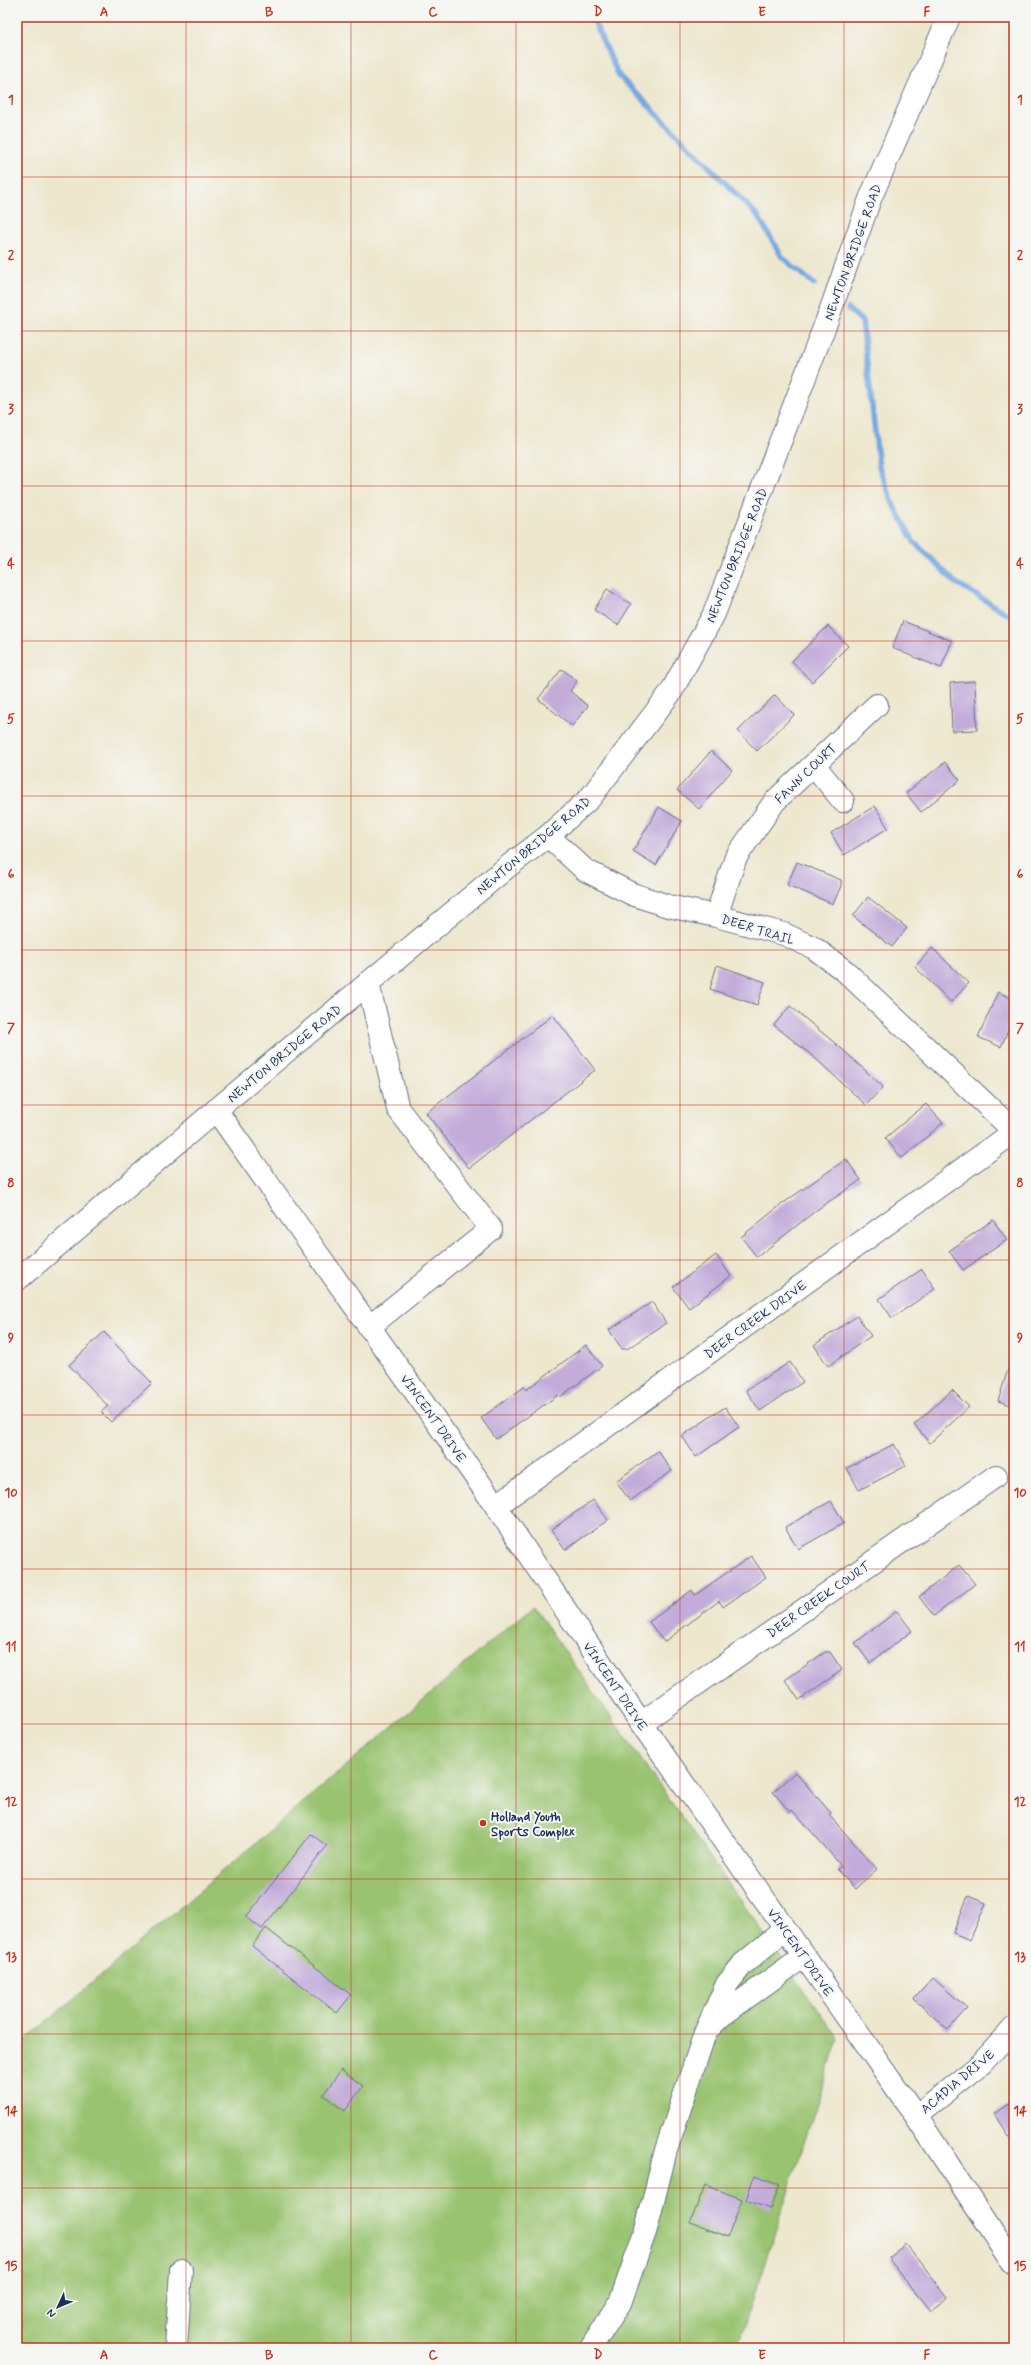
<svg xmlns="http://www.w3.org/2000/svg" width="1031" height="2365" font-family="Mynerve,sans-serif">
	<rect width="100%" height="100%" fill="#f6f6f2"/>
	<filter id="ink" filterUnits="userSpaceOnUse"><feTurbulence type="fractalNoise" baseFrequency=".025" numOctaves="2"/><feDisplacementMap in="SourceGraphic" scale="8" xChannelSelector="R" yChannelSelector="G"/><feConvolveMatrix kernelMatrix="1 2 1 2 8 2 1 2 1" color-interpolation-filters="sRGB"/></filter>
	<filter id="wash" filterUnits="userSpaceOnUse"><feTurbulence type="fractalNoise" baseFrequency=".012" numOctaves="4" result="noise"/><feDisplacementMap in="SourceGraphic" scale="16" xChannelSelector="R" yChannelSelector="G"/><feGaussianBlur stdDeviation="0.9" result="paint"/><feColorMatrix in="noise" values="0 0 0 0 0 0 0 0 0 0 0 0 0 0 0 0 0 1.4 0 .05"/><feComposite in="paint" operator="in"/></filter>
	<g filter="url(#wash)">
		<rect width="100%" height="100%" fill="#ede7ce"/>
		<!-- green -->
		<path fill="#99c370" stroke="#5a7967" d="M533,1606l305,433 -101,309h-720v-301z"/>
		<g fill="none" stroke-linecap="round" stroke-linejoin="round">
			<!-- stream -->
			<path stroke="#76a7e1" stroke-width="5.5" d="M592,17l27,59 139,140 24,41 32,27
				M848,309l14,12 17,146 15,39 20,36 41,40 59,36"/>
		</g>
		<g id="blocks">
			<!-- building -->
			<path fill="#c3acda" d="M607,589l24,15 -13,21 -24,-15z
				M903,621l49,20 -11,27 -49,-20z
				M828,626l20,20 -36,36 -20,-21z
				M562,669l15,12 -7,10 18,15 -16,20 -34,-27z
				M975,681l2,49 -25,1 -2,-48z
				M775,695l19,20 -37,36 -19,-20z
				M711,751l21,19 -33,39 -22,-19z
				M945,762l15,18 -39,32 -15,-19z
				M875,806l13,22 -44,27 -13,-22z
				M659,807l23,14 -26,44 -23,-14z
				M797,862l44,18v6l-8,18 -46,-19z
				M868,897l39,31 -15,19 -39,-31z
				M932,948l37,35 -18,19 -36,-35z
				M717,965l48,17 -8,23 -47,-16z
				M998,992l16,7v17l-13,31 -23,-10z
				M790,1006l52,43 41,38 -17,18 -50,-46 -42,-34z
				M553,1015l42,55 -126,98 -43,-55z
				M926,1104l17,19 -41,35 -17,-20z
				M846,1159l15,21 -43,29 -61,48 -16,-20 41,-33z
				M993,1220l14,20 -44,30 -14,-19z
				M716,1255l15,21 -42,32 -16,-21z
				M922,1269l13,20 -43,29 -13,-19z
				M652,1302l14,21 -39,26h-5l-13,-19z
				M857,1316l14,20 -43,30 -14,-21z
				M104,1332l48,51 -41,39 -10,-10 7,-6 -39,-41z
				M586,1345l16,21 -42,31 -2,-2 -62,44 -15,-21 43,-31 2,3z
				M1011,1360h3v46l-16,-5z
				M790,1362l13,20 -43,29 -14,-21z
				M952,1390l17,17 -39,36 -16,-18z
				M725,1407l14,20 -43,30 -14,-21z
				M894,1444l12,22 -47,24 -12,-22z
				M658,1451l14,20 -42,30 -14,-20z
				M593,1500l15,20 -43,30 -14,-20z
				M831,1501l13,22 -46,26 -13,-22z
				M751,1556l15,21 -43,30 -4,-6 -55,41 -15,-20 43,-32 3,5z
				M959,1565l16,19 -41,32 -15,-19z
				M897,1611l15,20 -42,32 -15,-20z
				M825,1652h5l12,18 -43,30 -14,-20z
				M795,1772l36,41 -2,2 48,54 -22,20 -18,-20 4,-3 -16,-19 -33,-37 -2,2 -17,-20z
				M311,1834l16,12 -65,83 -16,-12z
				M968,1896l18,7 -16,37 -17,-7z
				M266,1928l85,67 -14,18 -85,-67z
				M933,1978l34,30 -19,22 -34,-31z
				M341,2070l22,16 -18,25 -22,-16z
				M1014,2101v44l-20,-31z
				M754,2176l25,9 -9,24 -24,-9z
				M705,2185l37,14 -14,38 -38,-14z
				M906,2244l42,53 -18,14 -42,-53z"/>
		</g>
	</g>
	<g filter="url(#ink)">
		<use href="#blocks" fill-opacity="0" stroke="#646f85" stroke-width="1"/>
		<g fill="none" stroke-linecap="round" stroke-linejoin="round">
			<!-- minor casing -->
			<g stroke="#646f85" stroke-width="24">
				<path id="minor" d="M814,765l29,36
					M548,836l37,34 47,24 36,12 48,10 68,18 30,14 31,23 169,160
					M716,916l20,-59 39,-56 102,-96
					M368,983l30,126 93,120 -122,98
					M216,1110l280,396 145,217 275,393 98,148
					M496,1506l518,-374
					M641,1723l355,-247
					M711,2026l10,-10 83,-60
					M916,2116l65,-52 33,-36
					M176,2348l5,-78
					M591,2348l29,-45 26,-74 20,-79 39,-117 22,-49 16,-20 42,-35"/>
			</g>
			<!-- major casing -->
			<g stroke="#646f85" stroke-width="24">
				<path id="major" d="M17,1280l199,-170 290,-242 42,-32 42,-38 81,-106 43,-78 113,-294 43,-121 79,-182"/>
			</g>
			<!-- minor -->
			<use href="#minor" stroke="#fff" stroke-width="22"/>
			<!-- major -->
			<use href="#major" stroke="#fff" stroke-width="22"/>
		</g>
	</g>
	<!-- grid -->
	<path fill="none" stroke="#c8321e" stroke-width="1" stroke-opacity="0.55" d="M186,17v2331M351,17v2331M516,17v2331M680,17v2331M844,17v2331M17,177h997M17,331h997M17,486h997M17,641h997M17,796h997M17,950h997M17,1105h997M17,1260h997M17,1415h997M17,1569h997M17,1724h997M17,1879h997M17,2034h997M17,2188h997"/>
	<!-- markers -->
	<circle fill="#c8321e" stroke="#f6f6f2" stroke-width="1.5" cx="483" cy="1823" r="4"/>
	<g text-anchor="middle" stroke-width="4" stroke-linejoin="round" paint-order="stroke">
		<!-- street labels -->
		<g font-size="13" fill="#1b2f5e" stroke="#f6f6f2">
			<text transform="translate(852 252) rotate(-70)" y="5">NEWTON BRIDGE ROAD</text>
			<text transform="translate(736 555) rotate(-68)" y="5">NEWTON BRIDGE ROAD</text>
			<text transform="translate(805 773) rotate(-44)" y="5">FAWN COURT</text>
			<text transform="translate(533 845) rotate(-40)" y="5">NEWTON BRIDGE ROAD</text>
			<text transform="translate(758 929) rotate(17)" y="5">DEER TRAIL</text>
			<text transform="translate(284 1053) rotate(-40)" y="5">NEWTON BRIDGE ROAD</text>
			<text transform="translate(755 1319) rotate(-36)" y="5">DEER CREEK DRIVE</text>
			<text transform="translate(434 1418) rotate(55)" y="5">VINCENT DRIVE</text>
			<text transform="translate(818 1599) rotate(-35)" y="5">DEER CREEK COURT</text>
			<text transform="translate(616 1686) rotate(56)" y="5">VINCENT DRIVE</text>
			<text transform="translate(801 1952) rotate(55)" y="5">VINCENT DRIVE</text>
			<text transform="translate(957 2081) rotate(-40)" y="5">ACADIA DRIVE</text>
		</g>
		<!-- poi labels -->
		<g font-size="13" font-weight="bold" fill="#1b2f5e" stroke="#f6f6f2" text-anchor="start">
			<text x="491" y="1821">Holland Youth<tspan x="491" dy="15">Sports Complex</tspan></text>
		</g>
	</g>
	<!-- margin -->
	<rect width="1031" height="2365" fill="none" stroke="#f6f6f2" stroke-width="44"/>
	<!-- north arrow -->
	<g transform="translate(58 2307) rotate(226)" stroke="#f6f6f2" stroke-width="3" paint-order="stroke">
	<path d="M0-3L7 15L0 10L-7 15Z" fill="#1b2f5e"/>
	<text y="-6" font-size="11" font-weight="bold" text-anchor="middle" fill="#1b2f5e">N</text>
	</g>
	<rect x="22" y="22" width="987" height="2321" fill="none" stroke="#c8321e" stroke-width="1.5"/>
	<g font-size="13" text-anchor="middle" font-weight="bold" fill="#c8321e">
		<text x="104" y="16">A</text>
		<text x="269" y="16">B</text>
		<text x="433" y="16">C</text>
		<text x="598" y="16">D</text>
		<text x="762" y="16">E</text>
		<text x="927" y="16">F</text>
		<text x="11" y="104">1</text>
		<text x="1020" y="104">1</text>
		<text x="11" y="259">2</text>
		<text x="1020" y="259">2</text>
		<text x="11" y="413">3</text>
		<text x="1020" y="413">3</text>
		<text x="11" y="568">4</text>
		<text x="1020" y="568">4</text>
		<text x="11" y="723">5</text>
		<text x="1020" y="723">5</text>
		<text x="11" y="878">6</text>
		<text x="1020" y="878">6</text>
		<text x="11" y="1032">7</text>
		<text x="1020" y="1032">7</text>
		<text x="11" y="1187">8</text>
		<text x="1020" y="1187">8</text>
		<text x="11" y="1342">9</text>
		<text x="1020" y="1342">9</text>
		<text x="11" y="1497">10</text>
		<text x="1020" y="1497">10</text>
		<text x="11" y="1651">11</text>
		<text x="1020" y="1651">11</text>
		<text x="11" y="1806">12</text>
		<text x="1020" y="1806">12</text>
		<text x="11" y="1961">13</text>
		<text x="1020" y="1961">13</text>
		<text x="11" y="2115">14</text>
		<text x="1020" y="2115">14</text>
		<text x="11" y="2270">15</text>
		<text x="1020" y="2270">15</text>
		<text x="104" y="2359">A</text>
		<text x="269" y="2359">B</text>
		<text x="433" y="2359">C</text>
		<text x="598" y="2359">D</text>
		<text x="762" y="2359">E</text>
		<text x="927" y="2359">F</text>
	</g>
</svg>
